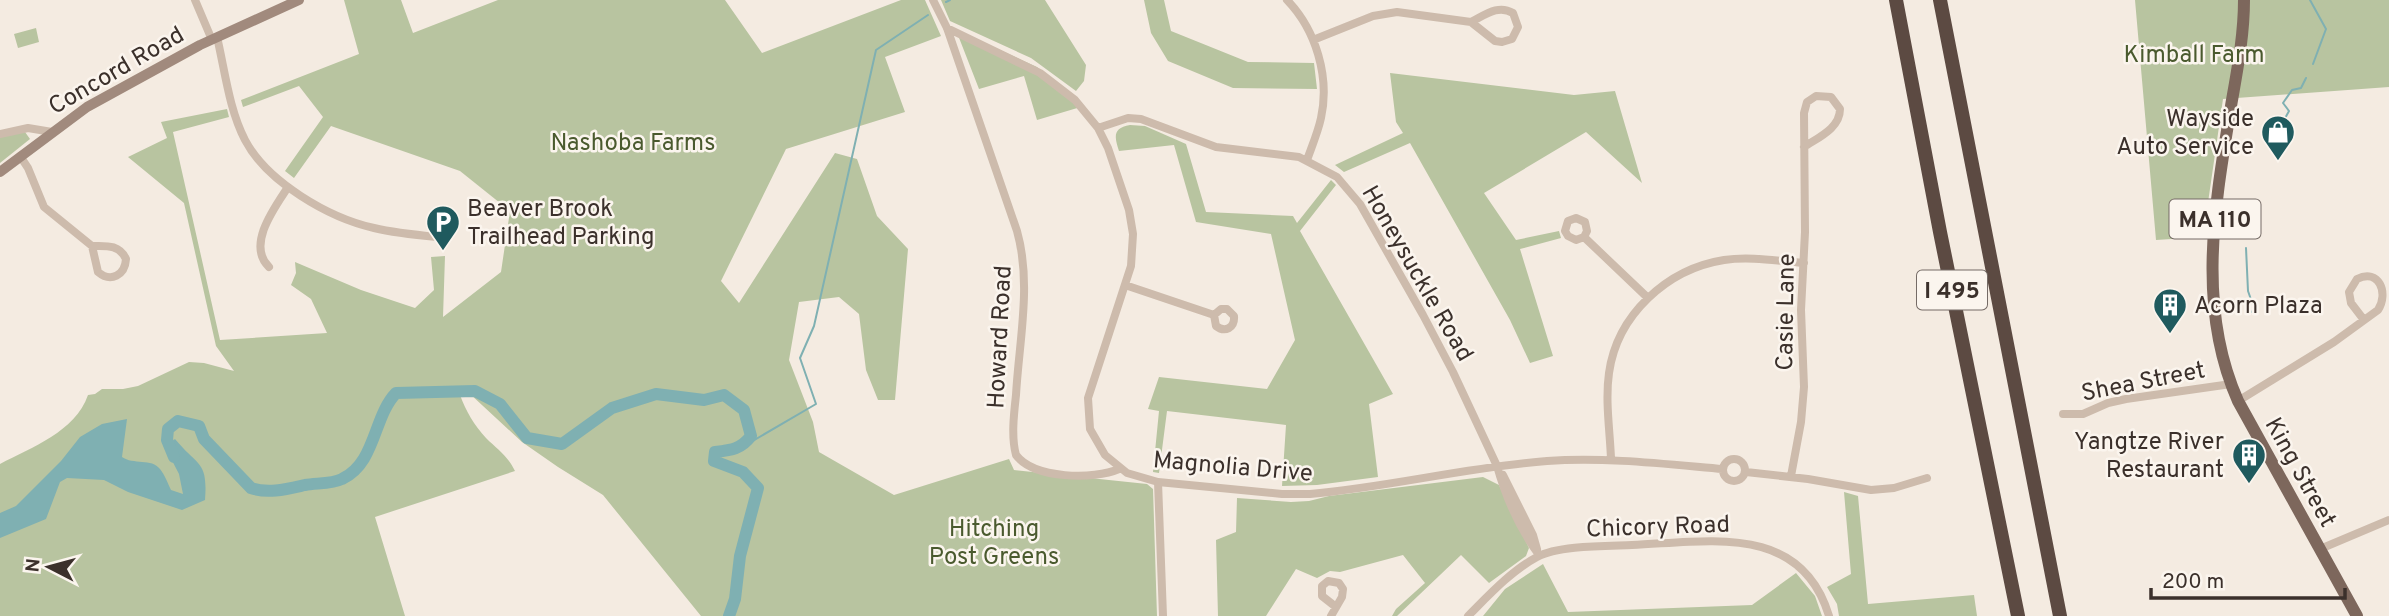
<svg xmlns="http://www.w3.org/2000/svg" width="2389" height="616" font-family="Overpass,sans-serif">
	<rect width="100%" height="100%" fill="#f4ebe1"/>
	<!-- green -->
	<path fill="#b8c4a0" d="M344,0h57l12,33 85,-33h227l37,53 139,-53h24l16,36 -56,21 20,55 -119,37 -65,132 18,22 96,-150 22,6 20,57 31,33 -13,151h-17l-12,-30 -7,-56 -20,-17 -40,5 -10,58 24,62 6,30 75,43 115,-36 5,11 133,14 6,5 4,127h-456l-98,-121 -45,-28 -36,-25 -53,-49 -9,2c6,16 14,30 26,43 11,11 22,18 29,33l-140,46 30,99h-405v-152c32,-17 75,-32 88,-69l7,-1 7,-5h21l15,-3 51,-24 15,1 30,8 -18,-25 -32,-143 -56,-46 39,-19 -6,-16 66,-13 2,8 -56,15 47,208 107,-7 -16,-34 -20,-14 5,-12 -1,-11 66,28 54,18 19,-18 -3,-33 14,-1 -2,61 58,-45 9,-61 -50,-40 -129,-45 -37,52 -9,-7 38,-54 -24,-31 -56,21 -2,-7 118,-46z
		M941,0h104l41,65 -2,16 -8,10 -45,-33 -81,-37z
		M1144,0h20l7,31 77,31 66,1 3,26 -84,-1 -65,-27 -17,-28z
		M2135,0h254v87l-166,12 -20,138 -47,3z
		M36,28l3,14 -21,6 -4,-14z
		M956,30l81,37 47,39 -47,14 -13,-44 -45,13z
		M1390,73l184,22 41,-4 27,92 -56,-51 -102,61 32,47 43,-9 2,7 -41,11 33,107 -23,7 -20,-43 -100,-177 -66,29 -9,-7 68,-32 -7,-11z
		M1130,125l15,1 41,18 20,68 87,4 4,7 34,-43 5,5 -36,46 93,163 -24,10 9,73 -61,8 -35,1 4,-61 -119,-14 -8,62 -6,-1 6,-61 -11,-2 11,-32 108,12 28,-49 -24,-106 -75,-12 -22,-77 -55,6c-5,-15 -6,-23 11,-26z
		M25,132l5,7 -30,24v-26z
		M1483,477l16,8 30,63 -3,8 -37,27 -28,-28 -64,61h-5l4,-7 29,-26 -22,-28 -63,17 -10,-1 -13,7 -21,-9 -30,47h-48l-2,-76 20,-8 1,-34 54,4 18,-1 20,-5z
		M1844,492l14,4 10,108 106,-9 3,21h-138l-2,-12 -10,-17 24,-13z
		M1543,564l25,48 184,-7 44,-32 19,23 7,20h-339l22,-27z"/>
	<!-- water -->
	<path fill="#7fb0b2" d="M127,419l-5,38c11,8 30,1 38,12 5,6 8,15 11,21l12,4 -4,-20 -14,-27 10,-8c23,28 33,21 30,61l-23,10 -54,-18 -24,-12 -37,-2 -7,4 -14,37 -46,19v-25l16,-7 45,-45 19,-24 22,-13z"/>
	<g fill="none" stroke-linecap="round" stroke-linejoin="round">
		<!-- stream -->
		<path stroke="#7fb0b2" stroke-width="2" d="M2310,0l16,29 -13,35
			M946,2l4,-2
			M2278,131l11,-20 -6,-8 9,-13 9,-2 5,-10
			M2246,248l2,43 6,17 -2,4
			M744,446l72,-42 -16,-46 14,-32 62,-276 52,-35"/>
		<!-- river -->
		<path stroke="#7fb0b2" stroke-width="12" d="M174,457l-7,-17 1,-11 10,-8 21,5 5,13 47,49c17,6 36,1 54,-3 11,-2 27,-1 37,-6 34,-16 31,-62 54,-86l79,-2 25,13 27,34 35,6 50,-36 44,-14 48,6 20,-5 20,15 7,26c-10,13 -19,14 -36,16l-1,9 29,11 15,16 -18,68 -5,43 -6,17"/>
		<!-- minor -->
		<path stroke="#cdbbac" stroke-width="8" d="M195,0l17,40
			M933,0l14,28 70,203c15,53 2,110 -1,164 -2,18 -5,42 0,60 18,24 78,25 103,14
			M1287,0c29,30 43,77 34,118 -3,14 -9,28 -14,42
			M947,28l93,45 35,27 23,28 10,20 21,62 4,24 -2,32 -43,132 2,31 15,26 22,18 31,9 124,12h28c79,-7 158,-27 237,-33 59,-4 118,3 176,8
			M217,37c8,34 12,72 28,103 22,42 84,78 129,88 21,5 42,7 63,9
			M1313,40l60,-24 24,-4 74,10 24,19 7,1 10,-3 6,-12 -5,-14c-15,-9 -28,2 -42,9
			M1098,128l30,-10 13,1 75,28 83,10 38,20 23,27 63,111 30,57 44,94c9,32 23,63 42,89
			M0,134l28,-6 24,4
			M20,156l8,12 16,39 48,39 6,26c13,11 27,3 28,-13 -7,-15 -20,-13 -34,-13
			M1584,237l3,-6 -2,-9 -9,-4 -8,3 -3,10 3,5 8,4 8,-3 64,61
			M269,267c-23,-22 6,-60 19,-80
			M1125,285l89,30 2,11c9,7 19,2 18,-10l-7,-7h-6l-7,6
			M2238,401l96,-59 44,-32c11,-17 1,-42 -21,-31l-8,13 2,11 13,17
			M2063,414h20l25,-11 18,-4 105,-15
			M1723 470a11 11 0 1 1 22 0a11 11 0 1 1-22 0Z
			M1611,459c-1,-28 -6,-58 -2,-86 8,-58 58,-104 115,-113 26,-4 54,1 80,3
			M1746,472l62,7 63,11 23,-2 33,-10
			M1503,475l30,60 4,14
			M1791,476l10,-54 3,-35 -3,-77 4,-78 -1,-119 3,-11 9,-6 15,1 9,12c0,19 -21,28 -36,38
			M1158,482l5,134
			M2320,549l69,-29
			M1331,616l11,-19 1,-8 -4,-6 -11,-2 -6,5v10l14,11
			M1468,616c21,-21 43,-45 69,-59 21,-12 71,-11 95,-12 75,-3 169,-23 197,71"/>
		<!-- secondary -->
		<path stroke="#a18a7d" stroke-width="10" d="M0,172l87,-65 113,-62 99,-45"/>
		<!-- primary -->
		<path stroke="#7d675c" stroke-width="12" d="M2244,0c0,36 -7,71 -13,106 -16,98 -35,201 7,295l119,215"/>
		<!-- motorway -->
		<path stroke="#5c4a42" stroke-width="14" d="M1896,0l44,232 78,384
			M1940,0l120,616"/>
	</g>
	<!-- icons -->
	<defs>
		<g id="shop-pin" transform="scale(1.75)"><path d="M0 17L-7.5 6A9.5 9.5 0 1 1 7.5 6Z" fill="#1f5a5e" stroke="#fbf5ee"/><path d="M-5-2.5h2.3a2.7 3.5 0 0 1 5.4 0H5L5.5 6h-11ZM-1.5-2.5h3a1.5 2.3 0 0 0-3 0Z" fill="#fff"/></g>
		<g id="parking-pin" transform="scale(1.75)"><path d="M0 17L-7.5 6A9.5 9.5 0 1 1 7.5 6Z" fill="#1f5a5e" stroke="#fbf5ee"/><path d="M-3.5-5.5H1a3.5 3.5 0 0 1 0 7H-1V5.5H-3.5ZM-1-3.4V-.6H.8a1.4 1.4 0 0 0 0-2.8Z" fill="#fff"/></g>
		<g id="building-pin" transform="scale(1.75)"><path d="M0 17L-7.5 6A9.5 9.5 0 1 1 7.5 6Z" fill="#1f5a5e" stroke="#fbf5ee"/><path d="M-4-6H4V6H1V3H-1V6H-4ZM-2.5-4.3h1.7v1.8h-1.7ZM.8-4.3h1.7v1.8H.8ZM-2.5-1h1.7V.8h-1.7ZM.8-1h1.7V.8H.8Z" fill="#fff"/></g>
	</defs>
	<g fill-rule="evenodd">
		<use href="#shop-pin" x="2278" y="132"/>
		<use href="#parking-pin" x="443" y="222"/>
		<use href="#building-pin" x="2170" y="305"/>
		<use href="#building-pin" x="2249" y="455"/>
	</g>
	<g text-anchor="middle" stroke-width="5" stroke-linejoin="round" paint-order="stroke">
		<!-- shield labels -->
		<g fill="#fbf5ee" stroke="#756b66" stroke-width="2">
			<rect x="2169.5" y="199.5" width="91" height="39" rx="5"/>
			<rect x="1917" y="270.5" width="70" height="39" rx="5"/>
		</g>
		<g font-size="23" font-weight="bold" fill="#3b302b">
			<text x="2215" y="227">MA 110</text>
			<text x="1952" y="298">I 495</text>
		</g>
		<!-- park labels -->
		<g font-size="24" fill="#4a5a2e" stroke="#fbf5ee">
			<text x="2194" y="62">Kimball Farm</text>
			<text x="633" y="150">Nashoba Farms</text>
			<text x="994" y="536">Hitching<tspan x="994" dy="28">Post Greens</tspan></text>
		</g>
		<!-- street labels -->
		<g font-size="24" fill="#3b302b" stroke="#fbf5ee">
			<text transform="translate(116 70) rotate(-30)" y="8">Concord Road</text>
			<text transform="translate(1418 273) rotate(60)" y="8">Honeysuckle Road</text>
			<text transform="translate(1785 312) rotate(-89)" y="8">Casie Lane</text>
			<text transform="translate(999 337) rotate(-87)" y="8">Howard Road</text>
			<text transform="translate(2143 381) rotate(-11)" y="8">Shea Street</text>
			<text transform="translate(1233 466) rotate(5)" y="8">Magnolia Drive</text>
			<text transform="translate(2301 472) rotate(61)" y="8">King Street</text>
			<text transform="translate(1658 526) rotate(-2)" y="8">Chicory Road</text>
		</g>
		<!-- poi labels -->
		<g font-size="24" fill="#3b302b" stroke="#fbf5ee" text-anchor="end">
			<text x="2254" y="126">Wayside<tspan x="2254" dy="28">Auto Service</tspan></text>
			<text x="467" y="216" text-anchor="start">Beaver Brook<tspan x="467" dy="28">Trailhead Parking</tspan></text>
			<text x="2194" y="313" text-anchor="start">Acorn Plaza</text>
			<text x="2224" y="449">Yangtze River<tspan x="2224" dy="28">Restaurant</tspan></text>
		</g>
	</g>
	<!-- north arrow -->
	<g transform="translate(49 567) rotate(276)" stroke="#fbf5ee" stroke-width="5" paint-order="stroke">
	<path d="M0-5L12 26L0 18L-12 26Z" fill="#3b302b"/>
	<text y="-10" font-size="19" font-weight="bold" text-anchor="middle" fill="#3b302b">N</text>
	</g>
	<!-- scale -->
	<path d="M2151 588v10h194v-10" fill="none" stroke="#3b302b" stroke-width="3.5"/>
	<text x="2162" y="588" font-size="21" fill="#3b302b" stroke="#fbf5ee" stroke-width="5" paint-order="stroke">200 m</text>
</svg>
